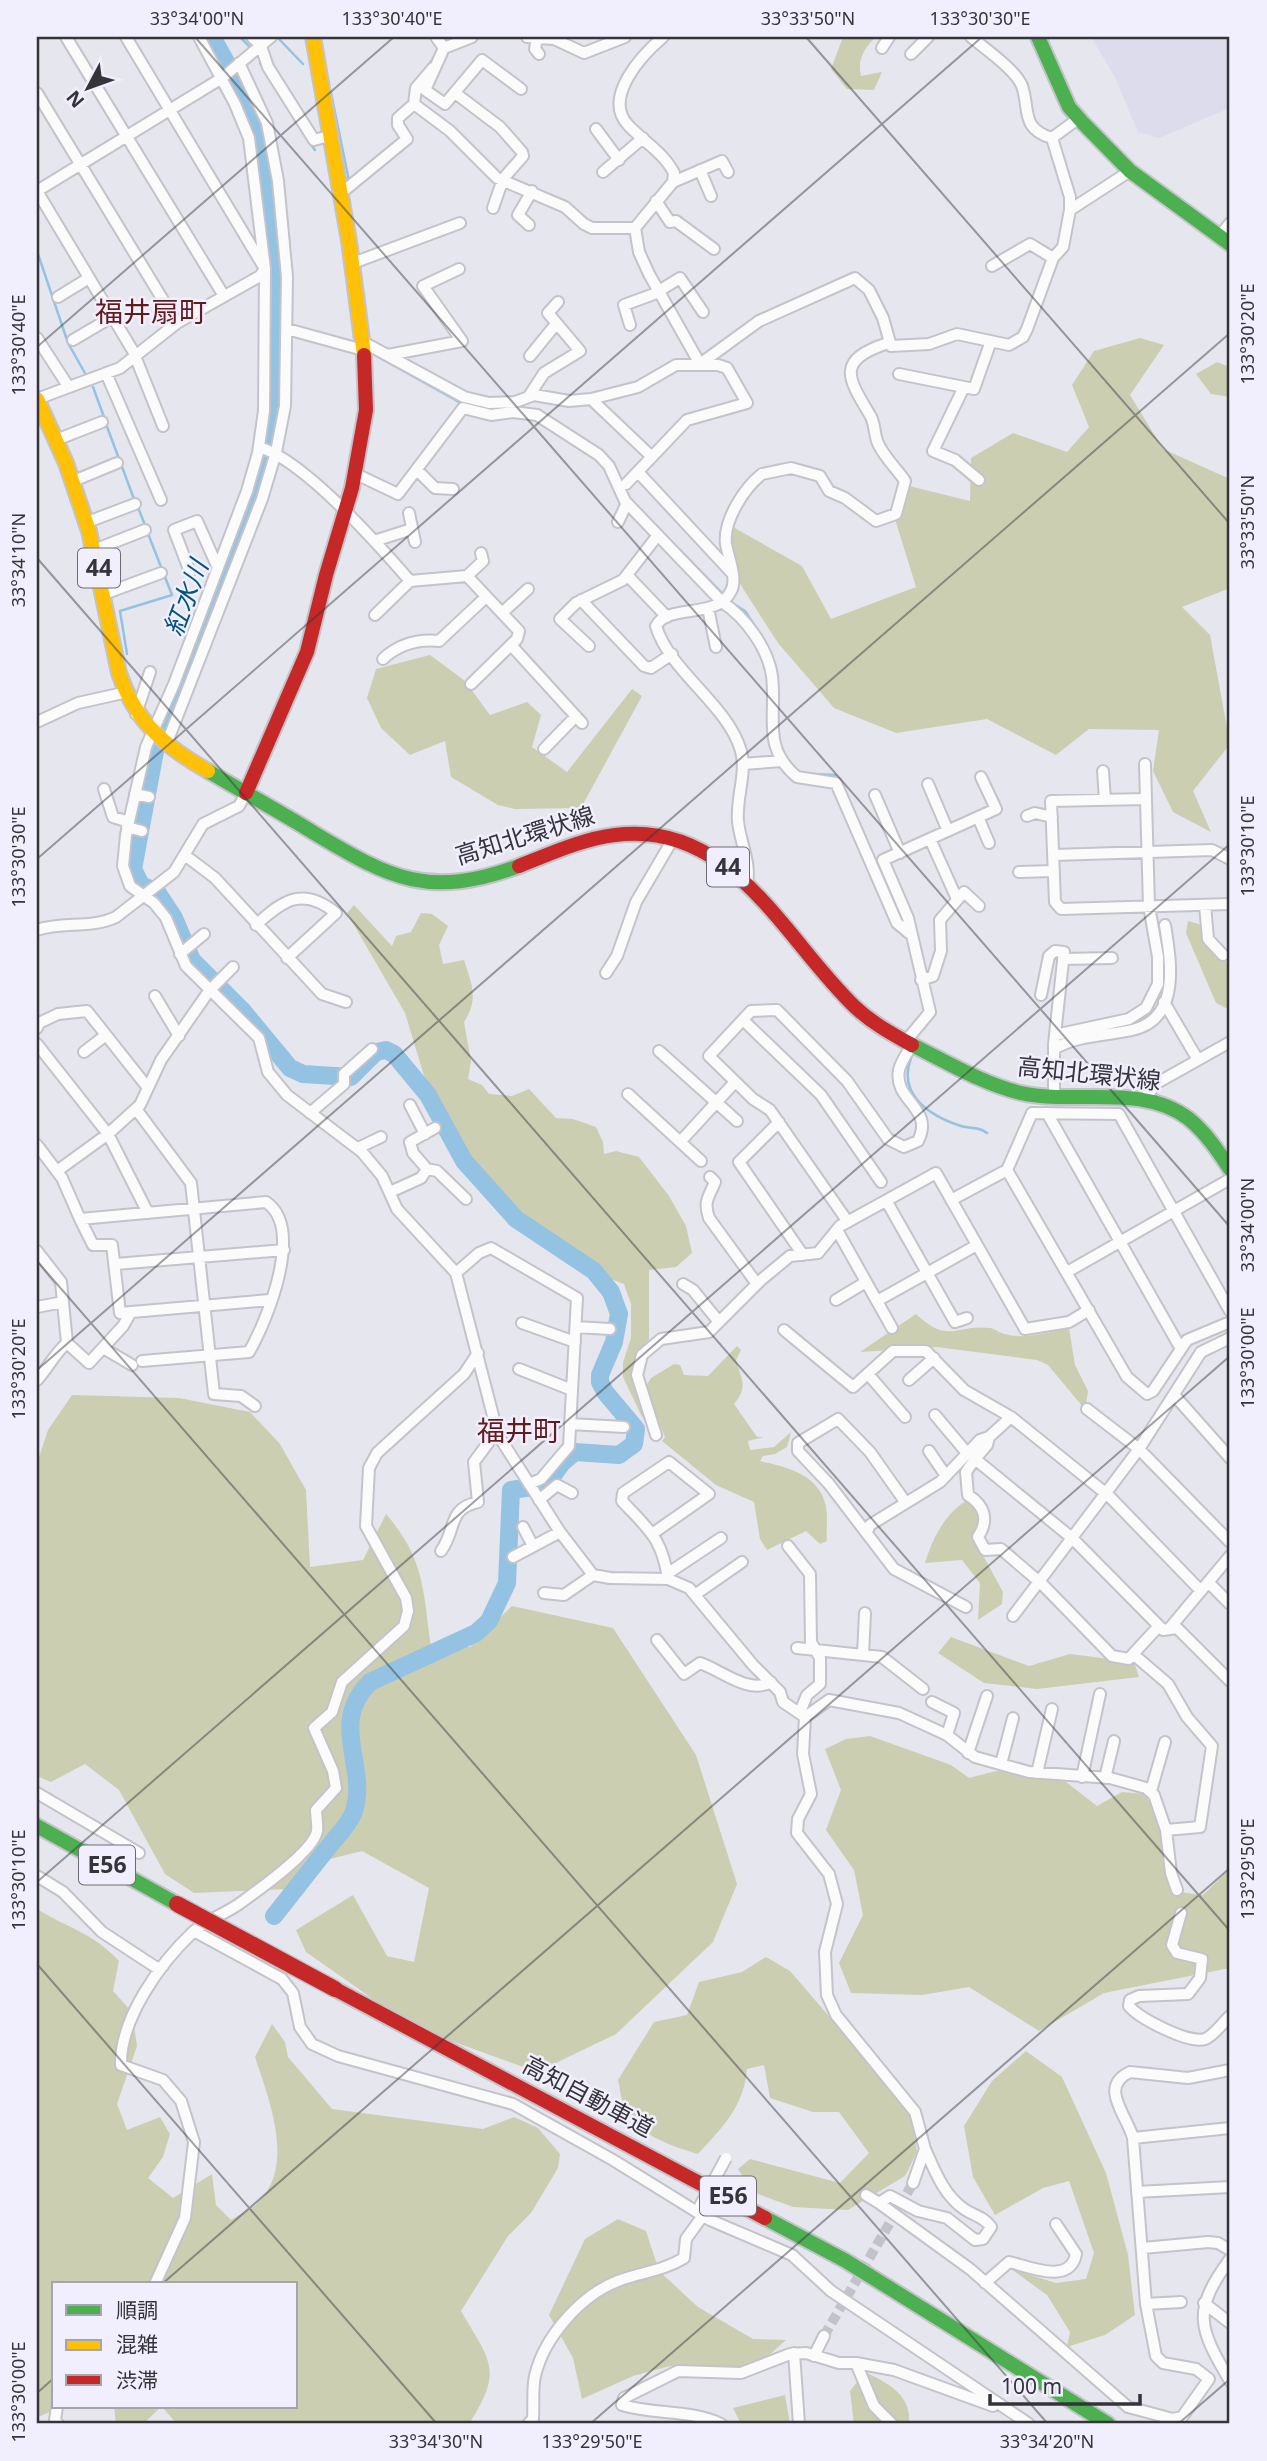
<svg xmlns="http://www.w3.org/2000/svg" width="1267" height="2461" font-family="'Noto Sans','Noto Sans JP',sans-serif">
	<rect width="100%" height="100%" fill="#e6e6ee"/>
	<!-- built -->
	<path fill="#dddced" d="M1091,37h139v71l-71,30 -21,-6 -23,-55z"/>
	<!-- green -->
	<path fill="#ccceb2" d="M843,37h33c-12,11 -19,23 -15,39l21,-4 -8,18 -27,-1 -16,-20z
		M1140,338l24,7 -34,50 33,54 67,30v109l-48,19 28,28 20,109 -37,47 18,41 -38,-20 -20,-41 6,-41 -70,-1 -33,26 -69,-36 -91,14 -62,-25 -56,-65 -43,-67 -6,-31 4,-18 69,39 29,53 85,-32 -21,-68 14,-33 61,15 1,-43 42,-25 54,19 22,-25 -17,-42 22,-34z
		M1217,362l13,5v30l-19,-3 -15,-20z
		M430,655l35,26 25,34 37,-13 14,13 -9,32 35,25 65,-83 10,7 -61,112 -66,1 -17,-4 -47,-28 -6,-36 -35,14 -29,-27 -14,-30 9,-29z
		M354,905l38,41 4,-10 15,-4 10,-19 11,1 16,12 -9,19 4,19 21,-4c8,25 15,39 0,62l7,39 -3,18 14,6 7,9 23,2 17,-7 27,29 17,1 23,8 7,15 1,12 12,-3 23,6 30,39 17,30 6,27 -16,14 -27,3v69l-16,22v15l16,43 -7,-2 -19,-40v-15l8,-24v-34l-7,-20 -19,-7 -28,-28 -22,-6 -35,-27 -54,-56 -37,-68 -24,-79 -58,-100z
		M1188,921l11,3 31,43v43l-14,-7 -30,-70z
		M916,1314c33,31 39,10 74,14 6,1 9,5 15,6 20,6 44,-2 64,-6l6,37 13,26 -2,14 -3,2 -35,-42 -11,-5 -100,-13 -77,5z
		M737,1346l4,4 -5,10c5,19 13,26 -2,44l23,33h7l-16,4 2,9 24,-3 17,-15 -4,15 -12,7 -12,2 -3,5c26,6 60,13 66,46 2,10 0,23 1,34l-7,3 -14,-13 -39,19 -7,-11 -6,-37 -38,-17 -54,-44 3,-4 -20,-49 6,-10 23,-14 6,1 4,10 24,1z
		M72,1395l107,3 71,14 30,32 26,46 4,77 53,-7 23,-46c39,45 37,77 45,133h39l42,-41 101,22 83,127 41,129 -24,58 -97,92 -79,38 -124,-45 -107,-75 -10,-22 57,-35 34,61 27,6 15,-74 -67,-37 -32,8 -43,30 -93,4 -29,-19 -46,-84 -34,-26 -34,18 -14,-6v-313l11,-33z
		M969,1499l6,7 7,20 -8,13 29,53 -1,12 -24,16 2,-37 -18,-23 -37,3c8,-26 20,-50 44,-64z
		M951,1637l78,29 41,-12 64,8 5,15 -102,12 -53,-6 -46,-30z
		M870,1736l81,29 18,13 31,-8 66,12 31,24 25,-14 23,2 20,38 14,60 24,3 27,-26v99l-126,25 -65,38 -70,-44 -47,8 -71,-2 -12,-30 24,-48 -9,-45 -28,-40 15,-40 -16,-41 21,-10z
		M37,1909c32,20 55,23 82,52l-6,30 19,21 5,34 -20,58 10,26 33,-13 10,17 -7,23 -15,21 25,20 39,-24 4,31 15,15c7,-5 16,-9 23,-14 44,-36 15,-106 1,-149l17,-33 13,18 3,15 44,52 151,20 31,-12 24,11 22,26 -2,14 -27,45 -23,23 -47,75c29,50 43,59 8,113h-292l-15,-17h134v-123h-242v123h7l-23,10 -1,5z
		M766,1957l24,14 112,130 10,20 5,31 -12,24 -57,34 -55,-3 -40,-15 -15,-23 12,-10 90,24 29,-30 -30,-41h-26l-43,-14 -6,-33 -17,4c-3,37 -24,58 -49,85 -26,-8 -62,-19 -74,-47 -3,-8 -4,-19 -6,-27l36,-58 33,-7 12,-33 43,-10z
		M1026,2051l36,26 44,96 22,82 7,60 -30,20 -38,12 3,-15 -23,-37 -36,-26 45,14 30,-4 8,-26 -25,-72 -26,7 -48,27 -22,-38 -9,-51 28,-45z
		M618,2219l28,12 13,40 39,36 55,32 33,1 -30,27 -86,-1 -37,10 -51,23 -9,-41 -24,-43 36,-76z
		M865,2372c23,11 47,23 44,52h-55l-4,-33z
		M785,2395l5,29h-49l-8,-16z
		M114,2407h47l-18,17h-27z"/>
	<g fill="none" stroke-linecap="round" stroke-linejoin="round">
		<!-- stream -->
		<path stroke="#94c2e3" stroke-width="2.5" d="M240,37l10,10
			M279,39l24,25
			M260,63l45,73
			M427,67l8,-11
			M331,93l18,88
			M309,142l6,8
			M37,251l31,92 18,32
			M375,355l84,47
			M93,387l11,30
			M518,408l22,2 40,27
			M106,424l28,75
			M600,450l10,10
			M137,505l8,20
			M680,550l44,45
			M729,601l16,10 13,20
			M120,611l52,-16 -25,-64
			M120,611l7,43
			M814,774l21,1 3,4
			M897,909l4,10
			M911,1058c-14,37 19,58 50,68 10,3 18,0 26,7"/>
		<!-- river -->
		<path stroke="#94c2e3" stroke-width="18" d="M212,37l43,77 7,29 13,92 4,51 -3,111 -9,57 -16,49 -95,243 -23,123 8,16 16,7 17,26 18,42 50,50 48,58 13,6 48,3 25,-25 10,-2 8,4 34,41 36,66 52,58 78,52 17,21 8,22 -5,28 -14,33v7l5,10 31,37 -2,15 -15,11 -44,-3 -13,11 -16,22 -35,5 -4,93 -18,38 -13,12 -106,49c-43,43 0,85 -17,132 -5,11 -15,21 -23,31 -18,23 -37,47 -56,71"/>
		<!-- street-tunnel -->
		<path stroke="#c2c2ca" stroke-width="10" stroke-dasharray="10 5" stroke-linecap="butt" d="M824,2336l89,-153"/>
		<!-- street casing -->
		<g stroke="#c4c3ca" stroke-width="14">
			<path id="street" d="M66,37l158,259
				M199,37l36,67 14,34 16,131 -1,142 -6,42 -11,38 -73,193 -28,63 -20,88 -3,31 7,20 24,17 12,15 20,48 73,72 9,34 19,23 75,57 20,24 15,33 59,64 42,162 62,97 33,43 17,3 58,1 21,9 64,77 27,27 3,10 22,15 -2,37 8,40 -13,25 -1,14 32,41 8,30 -12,48 2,43 9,20 79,97 10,37 -12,34
				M252,37l9,9 7,21 46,73 15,-4
				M436,37l8,11 28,-11
				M527,37l27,2 30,14 41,-16
				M537,37l-2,12 4,5
				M971,37c13,11 45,33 51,49 8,22 -2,43 30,52
				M444,48l-19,42 20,14 37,-44 39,29
				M882,48l7,-11
				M911,54l17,-17
				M433,68l-17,20 -2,16 36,27 47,47 68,29 19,17 8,4h43
				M37,93l140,230
				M455,93l45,34 22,25 1,4 -20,23 -10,29
				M596,129l23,31
				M700,170l11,26
				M603,172l40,-34
				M673,182l49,-21 6,11
				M340,194l67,-55 -9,-14v-7l16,-14
				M656,201l14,21 6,-1 38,28
				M1070,210v-13l-18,-59 27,-20
				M529,225l-11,-10 14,-24
				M635,228l4,24 10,22 51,90 59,-43 96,-43 14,12 14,28 8,28 38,-2 28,-10 52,11 14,-8 4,-8 26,-71 10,-11 7,-37 60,-39
				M635,228l38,-46 1,-9c-10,-20 -31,-32 -46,-48 -26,-28 15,-71 35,-88
				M1219,237l11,-14
				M353,263l107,-40
				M992,266l38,-22 23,14
				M58,297l31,-19
				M630,325l-6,-20 30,-11 26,-16 23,34
				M287,329l76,21
				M37,338l31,48
				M73,340l39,-23
				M363,342l101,55 25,6 26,-1 19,-7 35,6 22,-2 47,-12 38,-22h42l9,3 20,35 -60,17 -61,64
				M388,355l74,-14 -39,-55 36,-17
				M530,356l26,-32
				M106,373l55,127
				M899,374l75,15 17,-48
				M964,387l-31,64 22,9 24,20
				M529,396l15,-23 36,-22 -32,-38 10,-11
				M37,399l83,-31 57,-45 83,-47 5,-7 -139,-232
				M591,399l61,58
				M163,426l-30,-75 -96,-160 185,-113 49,-41
				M56,440l46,-18
				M259,447c45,13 119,97 151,134l57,-5 52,55 -2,8 -46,45
				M417,470l18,18 18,1
				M638,472l93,100
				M358,475l40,19 65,-86 28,7 22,-3 24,3 62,40 10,11 16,35 97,101c23,15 46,46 50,74 5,40 -11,71 25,101l39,6 61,140 12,10
				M71,482l46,-19
				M409,513l6,29
				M618,522l9,-19
				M85,523l50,-19
				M374,541l38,-12
				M94,550l51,-20
				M190,572l-16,-42 23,-9 21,47
				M627,575l40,42
				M467,576l16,-15 -2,-8
				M104,594l57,-21
				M581,600l63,66 7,2 21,-14
				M708,608l8,39
				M502,613l26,-24
				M375,615l35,-34
				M511,645l71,78
				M589,646l-29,-27 16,-16 47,-23 35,-45
				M383,659c16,-15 34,-20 56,-18l47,-44
				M136,714l14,-42
				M37,722l41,-19 45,-10
				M166,745l96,-246 14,-47 9,-46 2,-129 -9,-96 -11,-58 -28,-60
				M544,749l32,-33
				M743,764l39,-3
				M1103,771l2,29
				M928,784l20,47
				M104,789l9,28 16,5
				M135,794l14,3
				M875,795l25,58
				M1146,799l-95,2 4,101 6,7 169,-5
				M1027,816l8,-3 17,4
				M978,817l11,26
				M127,827l15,4
				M930,839l27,60
				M1054,855l158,-5 18,9
				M186,856l29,22 107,116 24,8
				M1019,872l35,-1
				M747,884c4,-23 -7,-41 -9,-63 -2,-24 9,-47 3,-70 -13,-46 -72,-80 -85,-125 12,-23 61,-6 75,-35 7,-12 -3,-34 -5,-47 -3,-23 18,-56 36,-70l29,-6 29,8 9,15 16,7 31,23 20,-7 9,-33c-8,-12 -23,-26 -28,-40 -3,-9 -2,-18 -7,-26 -23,-38 -34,-55 18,-72
				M1205,905l3,34 15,16
				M256,925c27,-25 47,-39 80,-12l-49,45
				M37,930c25,-9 54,-1 79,-13l58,-45 29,-48 36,-18 7,-13
				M180,954l24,-20
				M1063,959l49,-1
				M606,973l11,-17 19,-54 37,-63
				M921,980l12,-4 8,-25 -1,-31 24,-28 15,14
				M1041,995l8,-39 6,-5 9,1 -10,92v52
				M155,996l24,40
				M1164,1002l34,58
				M743,1020l78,75 60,87
				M37,1028l2,-5 19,-9 29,-3 61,77
				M1055,1035l74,-16 17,-11 12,-24v-27l-9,-51 -4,-142
				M906,1041l24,-29 -22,-94 -25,-58 113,-51 -15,-32
				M37,1044l71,90 40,79
				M1054,1049c23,-14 52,-13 78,-19 49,-11 39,-68 33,-105
				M659,1051l78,70
				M84,1052l22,-17
				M628,1094l73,67
				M1144,1099l13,-16 73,-41
				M410,1105l15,29
				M136,1109l55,74 23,211 27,2 14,10
				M310,1113l34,-29v-10l28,-25
				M1047,1113l134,236
				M779,1122l-40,40 64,93
				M680,1142l55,-60
				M37,1145l25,33 18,41 186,-17c39,26 1,119 -17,150l-107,9
				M358,1148l23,-11
				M427,1169l10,2 29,28
				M1007,1170l120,207 20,17 6,-3 34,-51 43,-18
				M57,1171l51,-37 32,-29 21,-45 48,-69 24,-24
				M710,1177l5,5c-6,15 -12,19 -6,36l48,66
				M390,1192l31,-14 6,-9 -14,-16 -3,-11 25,-14
				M951,1200l56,-30 25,-57 87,1 111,197
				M887,1202l68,120 12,-4
				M80,1219l13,26h19l8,68 150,-13
				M848,1222l-78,-112 -17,-11 -44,-43 42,-45 26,-1 70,71 41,58 16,8 14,-6c17,-33 -25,-40 -19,-71 2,-9 9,-18 13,-25
				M837,1230l55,98
				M37,1251l24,31 6,61 22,20 34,-37 8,-14
				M116,1264l168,-14
				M1067,1272l163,-93
				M456,1273l23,-20 12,-5 86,50 -8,148 -28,33 -12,5
				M683,1284l10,6 26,32
				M836,1300l30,-18
				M877,1301l100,-56
				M37,1307l26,-5
				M522,1323l53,19
				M576,1327l34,2
				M784,1330l69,57 40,-36h33l38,39 47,27
				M103,1348l29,17
				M519,1369l53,21
				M868,1374l37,43
				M37,1380c12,-13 17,-26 30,-37
				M909,1380l25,-22
				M1175,1396l55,62
				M1087,1409l52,40 91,93
				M935,1415l32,38
				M570,1424l54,3
				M656,1435l-19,-60 5,-20 19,-16 48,-7 52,-52 29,-24 28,-3 22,-27 96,-53 89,156 44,-7 20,-12
				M989,1437l-2,8 -12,14 97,79 91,92 14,-2 53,53
				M929,1451l17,25
				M975,1459l-9,13 2,23c17,11 21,25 10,42l7,13 16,-1 42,36 69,71 17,3 4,-5
				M539,1500l18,-15 15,8
				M906,1503l-36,-51 -32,-33 -40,24v8l31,33 65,85 72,38
				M523,1527l10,19
				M867,1532l3,-7 70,-43 40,-42 9,-3 22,-20 98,79 92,95
				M652,1534l57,-40 -40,-32 -46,31 -1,8c27,29 40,37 46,78
				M788,1546l22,28 1,68 9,16v26l-13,11 -7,17
				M441,1551c16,-22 6,-42 37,-49l-4,-40 23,-31
				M513,1557l47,-25
				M667,1574l54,-36
				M1208,1582l22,22
				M544,1593l20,2 29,-20
				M696,1594l46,-32
				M1013,1616l126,-167 62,-97 29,-14
				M1169,1629l61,-73
				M657,1640l27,34 16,-11c21,7 49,32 71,19
				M797,1648l85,9 41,32
				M863,1655l2,-42
				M932,1702l22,11 -7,22
				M805,1717l24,-17 70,13 48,22 28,22 54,15 81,6 36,10 8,7 12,35 34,-3 12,-81 -25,-29 -19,-33 -35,-30 26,-28
				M968,1753l19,-57
				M1001,1764l12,-46
				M1037,1773l15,-64
				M1082,1777l18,-83
				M1105,1778l9,-37
				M1151,1791l14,-49
				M37,1793l102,60
				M1166,1830l5,43 6,17
				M37,1876l26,16 39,40 55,36 6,-2
				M1181,1913l-9,32 5,8 25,6 -2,19 -12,16 -49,2 -9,4 -1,6c11,13 60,38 76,33 10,-4 17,-16 25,-23
				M194,1931l88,48 11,14 7,34 12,17 26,12 175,48 100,56 97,60 82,35 39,36 198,133
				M1133,2138l97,-10
				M925,2149c10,22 18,45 39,60 10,7 19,7 27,18l-8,12 -8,1 -28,-22 -29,-7 -28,-15 -11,7 91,66 158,138 45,12 9,-2 27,-38 -13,-10 -33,-6 -7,-7 -10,-52 -13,-166c-6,-23 -35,-51 -3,-66l58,6 42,-8
				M1137,2192l93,-5
				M866,2195l13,8
				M1143,2248l65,-6 10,1 12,7
				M1230,2259c-38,52 -32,68 0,122
				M985,2283l24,-21c21,5 61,23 67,-8l-20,-30
				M155,2284l30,-66 9,-76 -13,-41 -18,-21 -42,-15c-1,-46 39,-102 72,-133 13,-12 32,-18 46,-28 18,-13 75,-53 78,-73 1,-6 -1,-15 -1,-21l20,-22 -3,-17 -19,-43 18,-16 10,-30 62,-56 4,-15 -2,-13 -40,-72 3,-58 8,-15 87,-79 14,-21
				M1204,2303l26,20
				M1146,2304l35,-2
				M794,2353l5,71
				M814,2356l10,-20
				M856,2363l18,43 18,18
				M57,2407l-2,13 3,4
				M528,2424l5,-5c1,-14 -1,-30 2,-43 9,-39 46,-81 83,-95 23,-9 45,-10 66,-23l2,-19 18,-25
				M721,2424c-32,-15 -66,-9 -99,-19l2,-7 54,-27 63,2 49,-19 16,-1 33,10h17l38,7 99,36"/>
		</g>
		<!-- fast casing -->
		<g stroke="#c4c3ca" stroke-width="18">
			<path id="fast" d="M1038,37l31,70 14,16 47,48 100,73
				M208,771c35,21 71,40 106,62 77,46 115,66 205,33
				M912,1045c35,17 71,39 109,48 53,12 122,-10 168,26 17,14 29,32 41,50
				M37,1826l140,78
				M765,2218l81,43 262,163"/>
		</g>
		<!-- slow casing -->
		<g stroke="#c4c3ca" stroke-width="18">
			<path id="slow" d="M313,37l36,204 15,114
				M37,399l29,64 23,68 30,142c16,48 45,73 89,98"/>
		</g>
		<!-- jam casing -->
		<g stroke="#c4c3ca" stroke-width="18">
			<path id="jam" d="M246,793l61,-141 19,-77 26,-87 14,-78 -2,-55
				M519,866c31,-12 63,-27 96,-31 117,-15 169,104 240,172 17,16 37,27 57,38
				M335,1989l430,229"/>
		</g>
		<!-- street -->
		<use href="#street" stroke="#fbfbfc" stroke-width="10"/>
		<!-- fast -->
		<use href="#fast" stroke="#4caf50" stroke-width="14"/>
		<!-- slow -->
		<use href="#slow" stroke="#ffc107" stroke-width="14"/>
		<!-- jam -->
		<use href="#jam" stroke="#c62828" stroke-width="14"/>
		<!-- street-bridge casing -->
		<g stroke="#c4c3ca" stroke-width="14" stroke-linecap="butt">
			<path id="street-bridge" d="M700,2206l26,-48"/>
		</g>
		<!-- jam-bridge casing -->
		<g stroke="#c4c3ca" stroke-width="19" stroke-linecap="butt">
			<path id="jam-bridge" d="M177,1904l158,85"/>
		</g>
		<!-- street-bridge -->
		<use href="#street-bridge" stroke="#fbfbfc" stroke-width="10"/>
		<!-- jam-bridge -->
		<use href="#jam-bridge" stroke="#c62828" stroke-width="16"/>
	</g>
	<!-- ticks -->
	<path fill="none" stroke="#34343a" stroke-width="2" stroke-opacity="0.45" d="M195,37l1035,1190M806,37l424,487M37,347l357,-310M37,558l1193,1373M37,859l945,-822M37,1261l1011,1163M37,1370l1193,-1037M37,1882l1193,-1038M37,1964l400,460M162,2284l1068,-928M37,2393l17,-15M590,2424l640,-556M1178,2424l52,-45"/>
	<g text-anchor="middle" stroke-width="5" stroke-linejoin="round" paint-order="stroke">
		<!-- shield labels -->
		<g fill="#f1effd" stroke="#6d6c74" stroke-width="2">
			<rect x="78" y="548.5" width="42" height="39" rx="5"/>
			<rect x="707" y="847.5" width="42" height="39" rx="5"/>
			<rect x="79" y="1845.5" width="56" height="39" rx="5"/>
			<rect x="700" y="2176.5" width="56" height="39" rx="5"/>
		</g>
		<g font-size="23" font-weight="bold" fill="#34343a">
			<text x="99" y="576">44</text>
			<text x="728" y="875">44</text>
			<text x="107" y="1873">E56</text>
			<text x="728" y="2204">E56</text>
		</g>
		<!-- street labels -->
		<g font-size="24" fill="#34343a" stroke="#f1effd">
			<text transform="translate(525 836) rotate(-17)" y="8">高知北環状線</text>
			<text transform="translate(1089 1074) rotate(6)" y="8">高知北環状線</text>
			<text transform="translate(588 2097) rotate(28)" y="8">高知自動車道</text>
		</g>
		<!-- water labels -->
		<g font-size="26" font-style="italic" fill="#00557f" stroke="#f1effd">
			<text transform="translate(186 598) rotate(-69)" y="9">紅水川</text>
		</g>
		<!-- quarter labels -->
		<g font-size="28" fill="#611c1e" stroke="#f1effd">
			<text x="151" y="322">福井扇町</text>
			<text x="519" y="1441">福井町</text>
		</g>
	</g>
	<!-- border -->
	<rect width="1267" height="2461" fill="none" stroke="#f1effd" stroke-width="77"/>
	<!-- legend -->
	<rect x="52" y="2282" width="245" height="126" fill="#f1effd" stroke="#a5a4af" stroke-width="2"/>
	<rect x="66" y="2305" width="35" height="10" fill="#4caf50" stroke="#a5a4af" stroke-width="2"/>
	<text x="116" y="2318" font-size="21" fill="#34343a">順調</text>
	<rect x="66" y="2340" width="35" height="10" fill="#ffc107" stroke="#a5a4af" stroke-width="2"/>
	<text x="116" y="2352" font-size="21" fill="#34343a">混雑</text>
	<rect x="66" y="2375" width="35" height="10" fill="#c62828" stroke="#a5a4af" stroke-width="2"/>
	<text x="116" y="2388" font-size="21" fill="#34343a">渋滞</text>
	<!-- north arrow -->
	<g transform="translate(88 88) rotate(229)" stroke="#f1effd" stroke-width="5" paint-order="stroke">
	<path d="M0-5L12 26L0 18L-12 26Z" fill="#34343a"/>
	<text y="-10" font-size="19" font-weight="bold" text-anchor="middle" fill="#34343a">N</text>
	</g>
	<!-- scale -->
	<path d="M990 2394v10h150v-10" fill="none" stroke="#34343a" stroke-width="3.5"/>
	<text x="1001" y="2394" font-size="21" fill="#34343a" stroke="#f1effd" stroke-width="5" paint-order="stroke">100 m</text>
	<rect x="38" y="38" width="1190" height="2384" fill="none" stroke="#34343a" stroke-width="2.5"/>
	<g font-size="18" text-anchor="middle" fill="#34343a">
		<text x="197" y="25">33°34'00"N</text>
		<text x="392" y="25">133°30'40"E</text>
		<text x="808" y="25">33°33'50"N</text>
		<text x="980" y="25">133°30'30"E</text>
		<text transform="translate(1248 334) rotate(-90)" y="6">133°30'20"E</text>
		<text transform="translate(19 345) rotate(-90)" y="6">133°30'40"E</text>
		<text transform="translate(1248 522) rotate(-90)" y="6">33°33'50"N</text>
		<text transform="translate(19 560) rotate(-90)" y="6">33°34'10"N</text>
		<text transform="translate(1248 846) rotate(-90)" y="6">133°30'10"E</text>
		<text transform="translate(19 857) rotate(-90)" y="6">133°30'30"E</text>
		<text transform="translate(1248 1225) rotate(-90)" y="6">33°34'00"N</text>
		<text transform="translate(1248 1358) rotate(-90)" y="6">133°30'00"E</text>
		<text transform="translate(19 1369) rotate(-90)" y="6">133°30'20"E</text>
		<text transform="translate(1248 1869) rotate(-90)" y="6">133°29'50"E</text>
		<text transform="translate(19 1880) rotate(-90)" y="6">133°30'10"E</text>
		<text transform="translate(19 2392) rotate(-90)" y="6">133°30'00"E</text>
		<text x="436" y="2448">33°34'30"N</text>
		<text x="592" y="2448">133°29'50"E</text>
		<text x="1047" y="2448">33°34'20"N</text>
	</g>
</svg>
